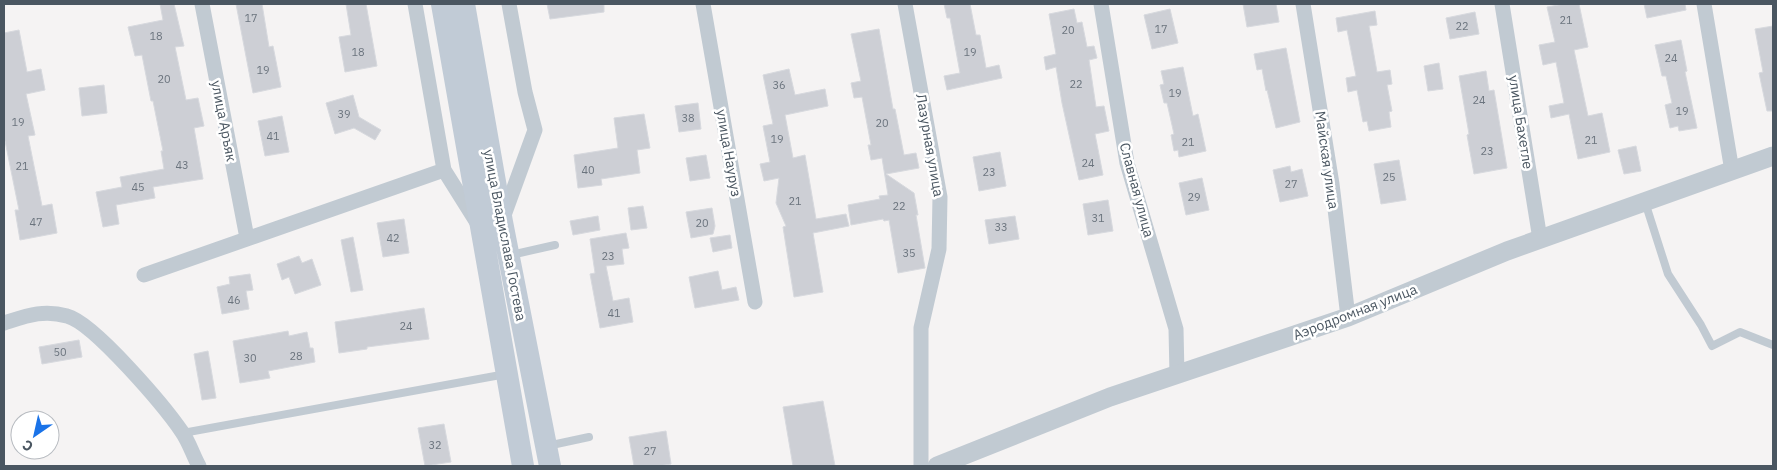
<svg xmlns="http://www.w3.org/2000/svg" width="1777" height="470" font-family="'IBM Plex Sans',sans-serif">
	<rect width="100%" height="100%" fill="#f5f3f3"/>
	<!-- building -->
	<path fill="#cdcfd5" stroke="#d7d9de" d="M160,4h14l10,42 -9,1 11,53 12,-2 6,28 -10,2 9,51 -50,8 2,11 -39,7 3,19 -16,3 -7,-35 26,-5 -2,-10 44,-8 -3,-18h2l-10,-50h-2l-9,-46 -7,1 -7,-29 35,-7z
		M236,4h26l7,43 4,-1 8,41 -28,6z
		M346,4h20l11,62 -32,6 -6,-35 12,-2z
		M547,4h57v8l-54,7z
		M944,4h26l6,31h4l6,33 13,-3 3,13 -55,12 -3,-14 16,-3 -10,-55h-3z
		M1243,4h33l3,18 -32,5z
		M1564,4h15l9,43 -14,3 14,66 14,-3 8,39 -32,7 -9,-45 -18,4 -2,-12 15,-3 -8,-41 -13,3 -4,-20 16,-3 -8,-35z
		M1644,4h41l1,6 -39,8z
		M1074,9l3,14 5,-1 5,25 7,-1 3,12 -8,2 7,47 8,-1 5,25 -14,3 8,41 -24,5 -17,-77 -6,-36 -10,3 -2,-13 12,-3 -7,-40z
		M1170,9l8,34 -26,6 -8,-34z
		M1375,11l2,14 -8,1 8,46 13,-2 2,14 -5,1 5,26 -3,1 2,15 -22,4 -2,-10 -4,1 -6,-32 -9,2 -2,-14 10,-2 -9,-46 -9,2 -2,-14z
		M1475,12l4,22 -29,5 -4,-21z
		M1773,26v85h-6l-8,-38 4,-1 -8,-43z
		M879,29l14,80h2l9,46 12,-2 3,15 -33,6 28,19 4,22h-2l9,53 -27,5 -9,-53 -5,1 -1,-2 -32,6 -3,-20 32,-6 -1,-3 9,-1 -6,-37 -11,2 -3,-15h3l-9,-48 -8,1 -3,-15 10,-2 -10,-47z
		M19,30l8,42 14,-3 4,21 -19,4 9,41 -7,1 14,70 10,-2 5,29 -37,7 -5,-30h4l-14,-69h-1v-108z
		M1681,40l6,31 -2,1 12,56 -18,3 -1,-5 -8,2 -5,-23 7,-2 -6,-27h-4l-7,-31z
		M1286,48l14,74 -24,6 -9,-38 -1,1 -4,-22 -5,1 -3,-16z
		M1439,63l4,26 -15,2 -4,-25z
		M1183,67l10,49 5,-2 8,37 -27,6 -1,-7 -4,1 -3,-16 3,-1 -7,-31h-3l-4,-18 4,-1 -3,-13z
		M789,69l6,26 30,-6 3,17 -43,9 8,43 12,-3 11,64 30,-5 3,12 -36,7 10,59 -29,5 -11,-70 3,-1 -10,-23 3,-25 -15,3 -4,-17 10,-2 -7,-36 10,-2 -10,-49z
		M1486,71l3,20 5,-1 13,78 -33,6 -7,-39 2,-1 -10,-58z
		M104,85l3,28 -25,3 -3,-28z
		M353,95l6,22 22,13 -6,10 -21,-12 -19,6 -9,-31z
		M698,103l3,26 -22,3 -4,-26z
		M644,114l6,34 -13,2 3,23 -39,6 1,6 -24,3 -4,-33 44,-7 -4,-30z
		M282,116l7,36 -24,4 -7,-35z
		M1636,146l5,25 -17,3 -6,-24z
		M1000,152l6,34 -27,5 -6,-34z
		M706,155l4,23 -20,3 -4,-23z
		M1399,160l7,40 -25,4 -7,-40z
		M1290,166l1,6 11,-3 6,27 -28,6 -7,-32z
		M1202,178l7,32 -23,5 -7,-32z
		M1108,200l5,31 -25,4 -5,-31z
		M643,206l4,22 -16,2 -3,-22z
		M712,208l3,18 -2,8 -22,4 -5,-26z
		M598,216l2,14 -27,5 -3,-14z
		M1015,216l4,23 -30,5 -4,-24z
		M404,219l5,34 -26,4 -6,-34z
		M626,233l3,15 -7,1 2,15 -18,2 7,35 16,-3 4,24 -33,6 -10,-54 5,-1 -5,-34z
		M730,235l2,13 -19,4 -3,-14z
		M353,237l10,53 -12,2 -10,-52z
		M299,256l3,7 10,-4 9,26 -26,9 -6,-17 -7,3 -5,-16z
		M718,271l4,19 14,-3 3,13 -44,8 -6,-31z
		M250,274l3,16 -7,1 3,18 -27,5 -5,-27 13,-3 -1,-7z
		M424,308l5,31 -62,8v2l-28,4 -4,-31z
		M288,331l1,5 18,-4 3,16h3l2,14 -47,9 2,7 -30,5 -7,-42z
		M79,340l3,17 -40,7 -3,-17z
		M208,351l8,47 -14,2 -8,-46z
		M823,401l12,65h-42l-10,-59z
		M444,424l7,38 -26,4 -7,-38z
		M666,431l5,33 -12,2h-25l-5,-29z"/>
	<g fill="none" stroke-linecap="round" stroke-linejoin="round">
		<!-- service -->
		<path stroke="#c1cad2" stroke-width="8" d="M1645,202l23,72 33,51 11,21 28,-14 33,13
			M511,255l44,-10
			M183,433l323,-59
			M547,446l42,-9"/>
		<!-- minor -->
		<path stroke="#c1cad2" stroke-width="15" d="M202,4l45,234
			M415,4l29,166 32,51
			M703,4l52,298
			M905,4l35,193 -1,52 -18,79v138
			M1101,4l26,159 49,166 1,46
			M1303,4l29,180 16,133
			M1502,4l38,235
			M1704,4l28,167
			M503,218l32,-88 -10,-38 -16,-88
			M144,275l300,-105
			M4,323c22,-7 39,-14 63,-7 27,7 98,91 115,116 7,10 11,23 17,34"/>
		<!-- tertiary -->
		<path stroke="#c1cad2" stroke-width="19" d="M937,466l173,-69 238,-80 159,-66 266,-95"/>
		<!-- secondary -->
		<path stroke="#c1cbd6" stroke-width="22" d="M442,4l81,462
			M464,4l38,218 48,244"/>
	</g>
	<g text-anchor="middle" stroke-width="5" stroke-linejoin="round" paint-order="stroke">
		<!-- number labels -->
		<g font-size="11" fill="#6b747e">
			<text x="251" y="22">17</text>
			<text x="1566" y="24">21</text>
			<text x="1462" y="30">22</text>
			<text x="1161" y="33">17</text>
			<text x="1068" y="34">20</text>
			<text x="156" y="40">18</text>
			<text x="358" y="56">18</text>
			<text x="970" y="56">19</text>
			<text x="1671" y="62">24</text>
			<text x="263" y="74">19</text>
			<text x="164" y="83">20</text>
			<text x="1076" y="88">22</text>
			<text x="779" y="89">36</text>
			<text x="1175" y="97">19</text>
			<text x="1479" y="104">24</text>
			<text x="1682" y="115">19</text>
			<text x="344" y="118">39</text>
			<text x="688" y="122">38</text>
			<text x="18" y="126">19</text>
			<text x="882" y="127">20</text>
			<text x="273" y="140">41</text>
			<text x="777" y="143">19</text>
			<text x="1591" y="144">21</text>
			<text x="1188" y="146">21</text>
			<text x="1487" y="155">23</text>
			<text x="1088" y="167">24</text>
			<text x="182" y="169">43</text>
			<text x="22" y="170">21</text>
			<text x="588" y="174">40</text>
			<text x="989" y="176">23</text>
			<text x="1389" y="181">25</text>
			<text x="1291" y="188">27</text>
			<text x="138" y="191">45</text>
			<text x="1194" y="201">29</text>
			<text x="795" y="205">21</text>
			<text x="899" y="210">22</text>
			<text x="1098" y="222">31</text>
			<text x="36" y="226">47</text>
			<text x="702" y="227">20</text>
			<text x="1001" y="231">33</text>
			<text x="393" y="242">42</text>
			<text x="909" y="257">35</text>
			<text x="608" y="260">23</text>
			<text x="234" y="304">46</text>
			<text x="614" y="317">41</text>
			<text x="406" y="330">24</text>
			<text x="60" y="356">50</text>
			<text x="296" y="360">28</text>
			<text x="250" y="362">30</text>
			<text x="435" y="449">32</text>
			<text x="650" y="455">27</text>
		</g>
		<!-- street labels -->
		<g font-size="14" fill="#4a5661" stroke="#fff">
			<text transform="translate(224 121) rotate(79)" y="5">улица Аръяк</text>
			<text transform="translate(1521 122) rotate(81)" y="5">улица Бахетле</text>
			<text transform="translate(930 145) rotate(80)" y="5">Лазурная улица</text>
			<text transform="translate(729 153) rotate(80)" y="5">улица Науруз</text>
			<text transform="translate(1327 160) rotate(82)" y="5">Майская улица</text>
			<text transform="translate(1137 190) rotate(75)" y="5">Славная улица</text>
			<text transform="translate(505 235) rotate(79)" y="5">улица Владислава Гостева</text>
			<text transform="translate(1355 312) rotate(-21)" y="5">Аэродромная улица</text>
		</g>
	</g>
	<!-- border -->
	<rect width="1777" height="470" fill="none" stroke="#4a5661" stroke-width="10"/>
	<!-- north arrow -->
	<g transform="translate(35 435) rotate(214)"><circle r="24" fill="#ffffff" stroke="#b7bbc0"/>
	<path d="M0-4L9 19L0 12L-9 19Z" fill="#1a73e8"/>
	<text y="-8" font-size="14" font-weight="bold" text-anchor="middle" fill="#4a5661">С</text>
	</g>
</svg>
